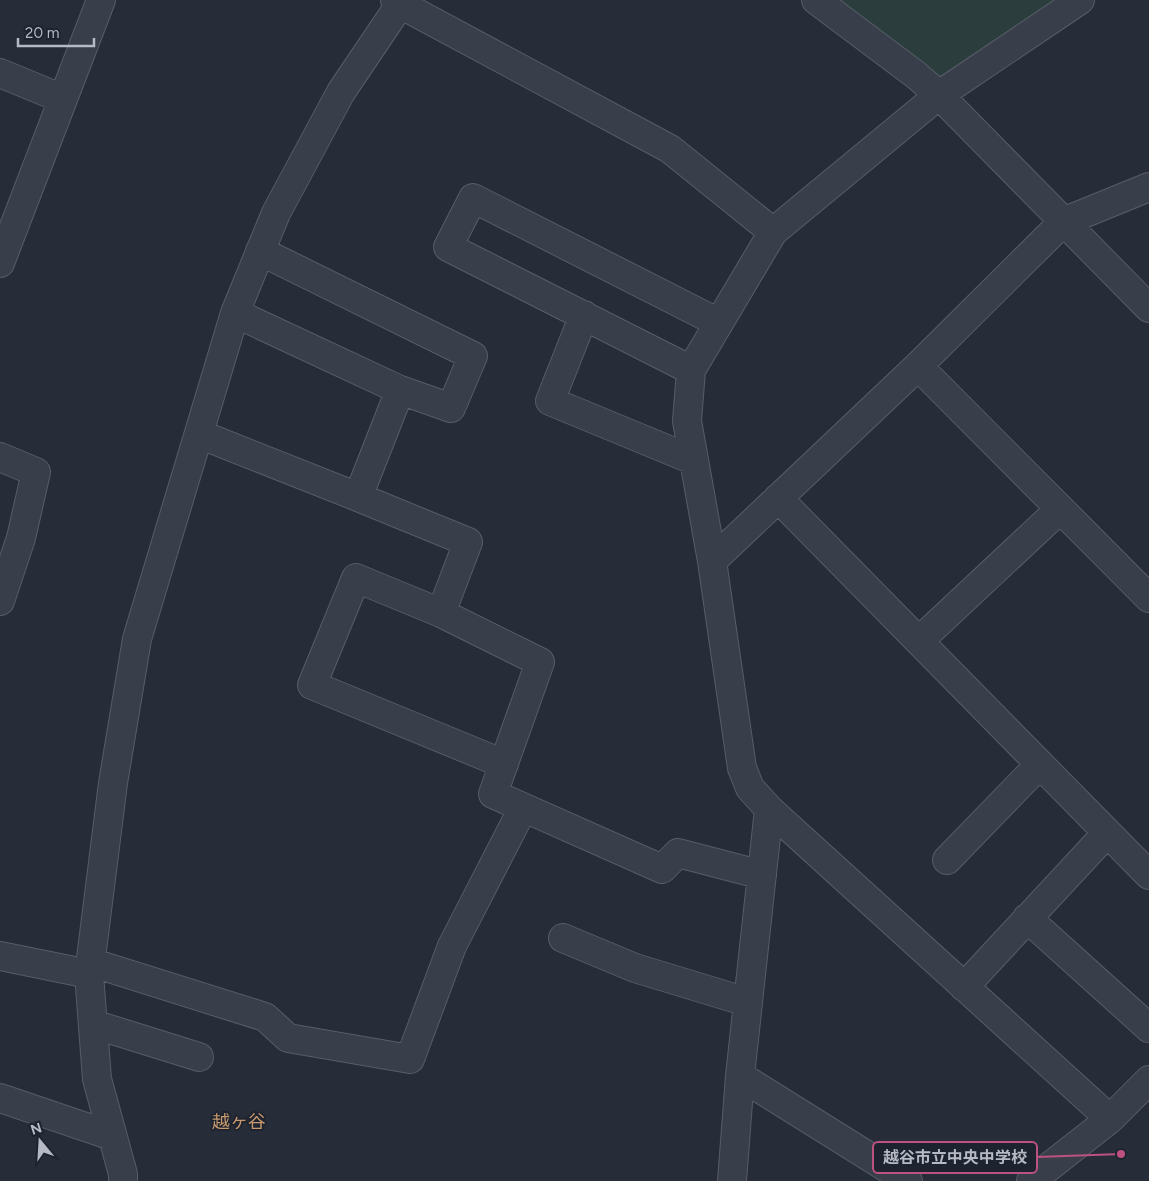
<svg xmlns="http://www.w3.org/2000/svg" width="1149" height="1181" font-family="Figtree,'Noto Sans JP',sans-serif">
	<rect width="100%" height="100%" fill="#262d39"/>
	<!-- green -->
	<path fill="#2c3d3e" d="M834,0h230l-123,82z"/>
	<g fill="none" stroke-linecap="round" stroke-linejoin="round">
		<!-- minor casing -->
		<g stroke="#575d68" stroke-width="30">
			<path id="minor" d="M395,0l5,4 270,145 103,83
				M816,0l100,75 23,20 210,213
				M0,73l63,26
				M0,263l101,-263
				M235,313l165,77 51,18 22,-52 -213,-105
				M584,315l-34,86 143,59
				M918,366l231,232
				M691,370l-243,-123 25,-49 246,125
				M400,390l-42,107 110,45 -27,71
				M199,434l159,63
				M0,457l36,15 -15,66 -21,63
				M778,498l371,377
				M712,561l206,-195 145,-144 86,-35
				M919,641l141,-132
				M504,764l-192,-79 44,-107 85,35 99,49 -47,132 169,75 16,-16 84,22
				M769,809l341,310
				M947,860l93,-96
				M1027,918l122,110
				M563,938l72,30 112,34
				M0,956l89,18
				M90,962l175,55 23,21 122,21 42,-113 71,-138
				M964,987l143,-154
				M93,1024l106,33
				M740,1076l168,105
				M0,1098l112,38
				M123,1181v-7l-26,-95 -8,-105 24,-191 24,-144 98,-326 41,-100 65,-121 62,-92
				M732,1181l8,-105 29,-267 -19,-21 -8,-20 -30,-207 -25,-140 4,-51 82,-138 166,-137 141,-95
				M1031,1181l79,-62 39,-39"/>
		</g>
		<!-- minor -->
		<use href="#minor" stroke="#393f4a" stroke-width="28"/>
	</g>
	<g text-anchor="middle" stroke-width="4" stroke-linejoin="round" paint-order="stroke">
		<!-- quarter labels -->
		<g font-size="18" fill="#c7996d" stroke="#1e242f">
			<text x="239" y="1128">越ヶ谷</text>
		</g>
	</g>
	<!-- callouts -->
	<path fill="none" stroke="#bd5180" stroke-width="2" d="M1121 1154L1037 1157"/>
	<circle fill="#bd5180" stroke="#1e242f" stroke-width="2" cx="1121" cy="1154" r="5"/>
	<rect fill="#1e242f" stroke="#bd5180" stroke-width="2" x="873" y="1142" width="164" height="31" rx="5"/>
	<g font-size="16" text-anchor="middle" font-weight="bold" fill="#b5bac5">
		<text x="955" y="1163">越谷市立中央中学校</text>
	</g>
	<!-- north arrow -->
	<g transform="translate(40 1141) rotate(342)" stroke="#1e242f" stroke-width="4" paint-order="stroke">
	<path d="M0-4L9 19L0 12L-9 19Z" fill="#b5bac5"/>
	<text y="-8" font-size="14" font-weight="bold" text-anchor="middle" fill="#b5bac5">N</text>
	</g>
	<!-- scale -->
	<path d="M18 38v8h76v-8" fill="none" stroke="#b5bac5" stroke-width="2.5"/>
	<text x="25" y="38" font-size="15" fill="#b5bac5" stroke="#1e242f" stroke-width="4" paint-order="stroke">20 m</text>
</svg>
